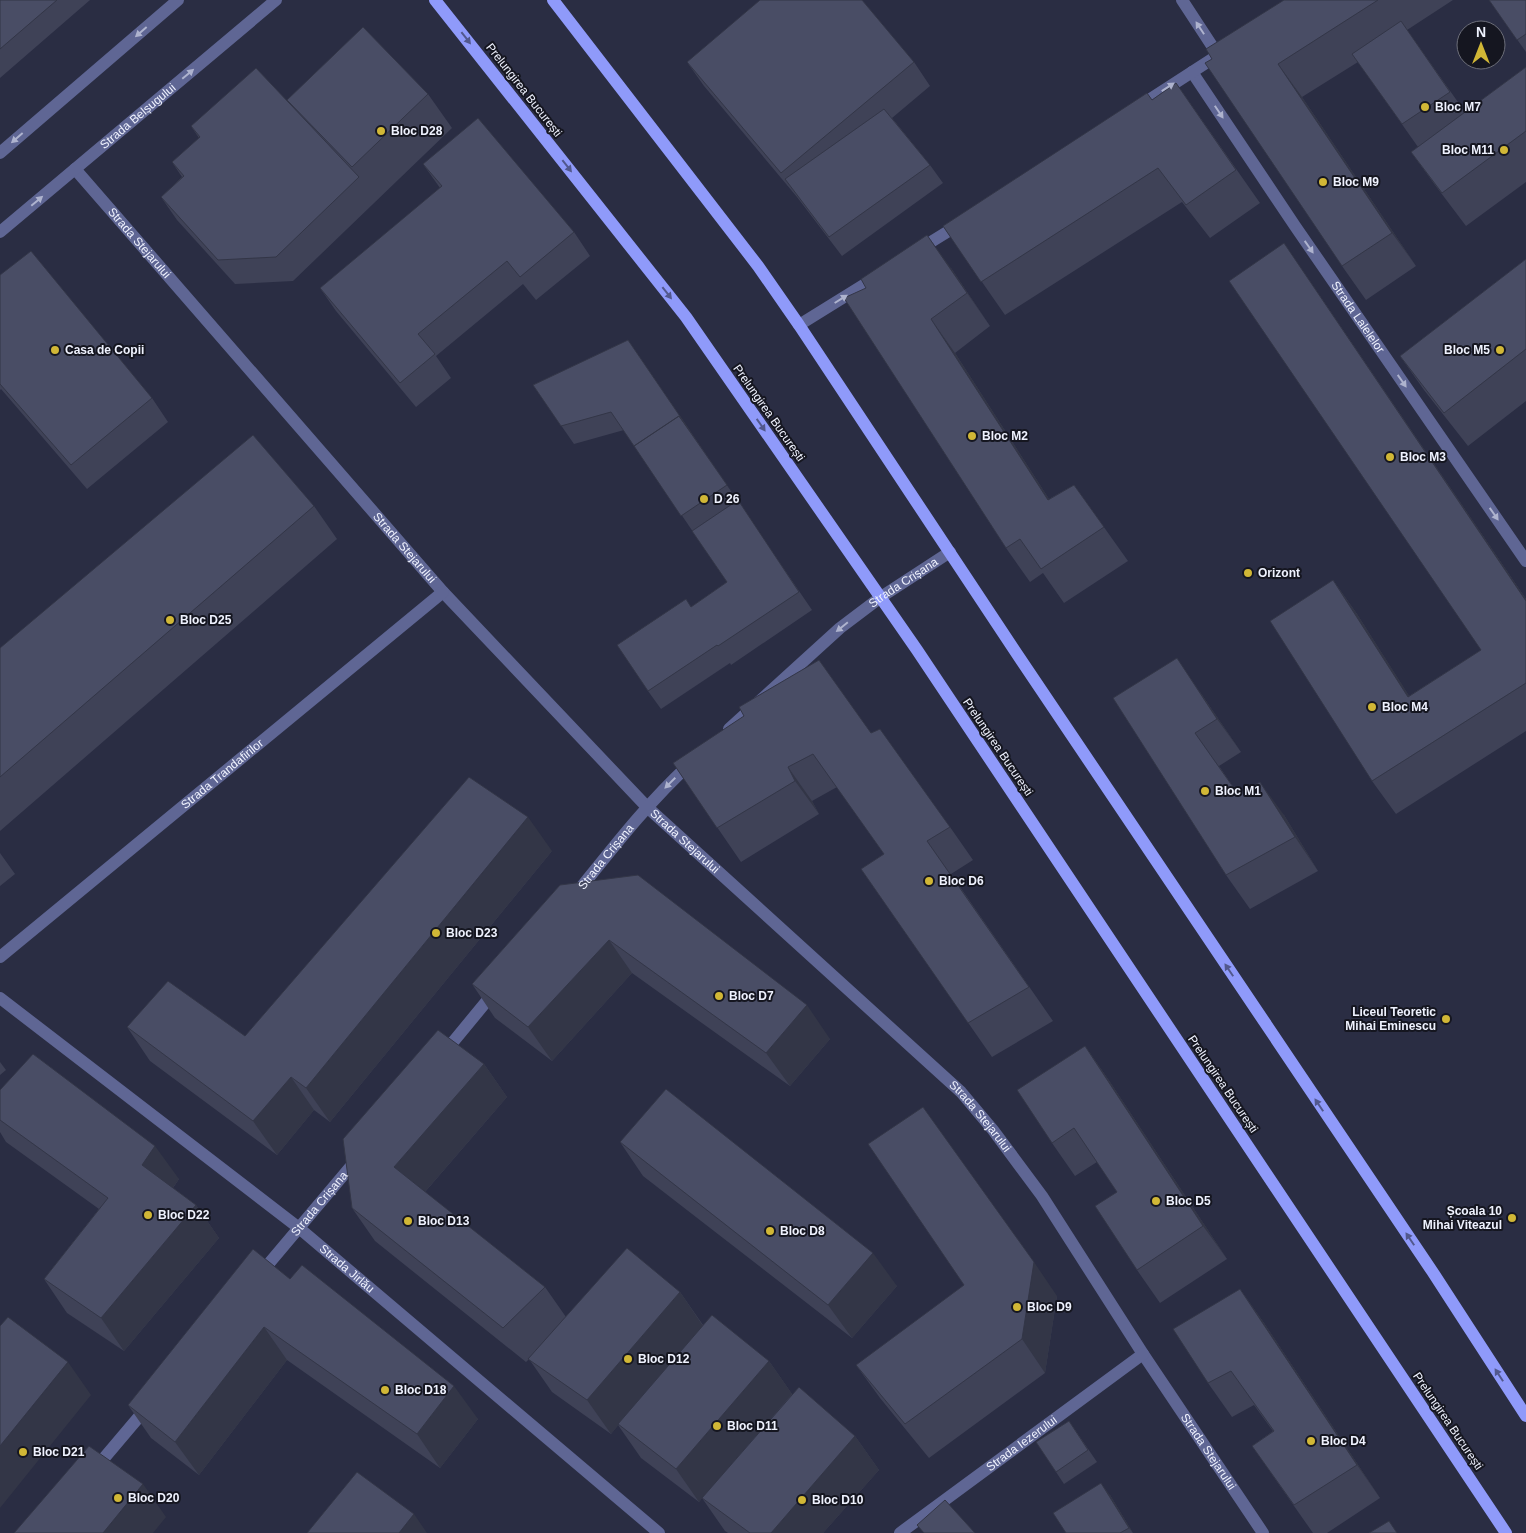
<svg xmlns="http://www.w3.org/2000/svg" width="1526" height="1533" font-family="Helvetica,sans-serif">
	<rect width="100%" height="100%" fill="#2a2d43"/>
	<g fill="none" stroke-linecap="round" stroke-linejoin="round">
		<!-- street -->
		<g stroke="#5f6694" stroke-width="12">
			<path d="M1182,0l36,55"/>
			<path id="s1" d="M1192,72l103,154 231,335"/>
			<path d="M1138,107l88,-57"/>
			<path d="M0,153l178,-153"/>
			<path id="s2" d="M75,169l368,423 204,215 314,285 32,38 49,66 101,158 120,179"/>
			<path id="s3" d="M0,232l276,-232"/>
			<path d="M918,250l42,-26"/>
			<path d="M799,325l79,-49"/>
			<path id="s4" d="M729,729l111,-101 41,-31 69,-45"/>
			<path id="s5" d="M575,895c37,-46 73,-93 117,-133"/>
			<path id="s6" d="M0,957l443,-365"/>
			<path id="s7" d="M0,998l299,230 360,305"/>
			<path d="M444,1053l51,-62"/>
			<path id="s8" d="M260,1274l97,-115"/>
			<path d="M94,1470l55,-65"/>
			<path id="s9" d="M900,1533l243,-179"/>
		</g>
		<!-- primary -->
		<path stroke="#8f9afa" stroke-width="12" d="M435,0l251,317 231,333 589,883
			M553,0l205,266 41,59 218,329 415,617 94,145"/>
	</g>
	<!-- wall -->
	<path fill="#3f4257" d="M0,0h90l-90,78z
		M1284,0h169l-46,30 58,82 61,-45v115l-60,44 -31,-41 -24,-33 7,-5 -60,-85 -56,35 114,169 -50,34 -24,-34 -130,-207z
		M1489,0h37v52z
		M687,62h227l16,24 -38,32 38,47 13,18 -101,73 -45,-59 -93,-111z
		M1176,83l84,120 -50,35 -28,-36 -177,113 -62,-89 209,-126z
		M428,94l24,34 -159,153 -58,3 -58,-64 -16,-23 21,-20 -10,-15 27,-24 -8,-12 101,-20 -5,-6z
		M423,164l151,68 16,24 -54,44 -13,-16 -87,72 15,22 -35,29 -80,-96 -16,-23 120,-100z
		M1526,259v142l-58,45 -44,-56 -24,-34z
		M951,268l39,58 -35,27 94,146 25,-14 54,76 -64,42 -21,-30 -13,9 -24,-34 -162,-250z
		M0,275l152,123 16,24 -81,67 -86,-100 -1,1z
		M1307,277l219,322v132l-130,83 -24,-33 -39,-201 24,34 52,82 72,-46z
		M628,340l184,270 -81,55 -1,-2 -69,46 -13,-18 43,-84 36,-25 -103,-152 -50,14 -41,-59z
		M314,506l23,33 -337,292v-183z
		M1200,692l41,60 -22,14 19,28 46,21 34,56 -68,38 -24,-34 -113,-177z
		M871,733l79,94 23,33 -22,14 102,147 -61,36 -131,-188 23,-15 -47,-67 -25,14 7,13 -78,48 -68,-99z
		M552,851l-222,271 -16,-12 -37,45 -127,-94 -23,-34 118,9z
		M0,853l15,21 -15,12z
		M560,885l270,154 -40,47 -158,-113 -80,88 -57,-43 -23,-34z
		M1085,1046l23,33 119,180 -67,44 -23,-33 -20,-78 -20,-30 -22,14 -23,-33z
		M0,1062l6,8 -6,5z
		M484,1064l23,33 -82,95 120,95 21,30 114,-25 23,33 66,36 23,33 63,42 24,34 -56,63h-95l-3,-2 -23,-33 -3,4 -58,-44 -23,-33 -7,9 -59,-42 -23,-33 -3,3 -151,-121 -23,-33z
		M0,1090l179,89 -6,9 23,17 23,33 -95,113 -57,-38 -23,-34 55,-70 -93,-67 -6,-10z
		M620,1142l277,144 -45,52 -209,-162z
		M290,1279l188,140 -38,49 -153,-108 -88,115 -48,-37 -23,-33z
		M1240,1289l24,34 116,175 -53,35h-14l-61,-87 21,-15 -19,-26 -22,12 -24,-34z
		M1057,1296l-12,77 -116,85 -49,-60 -24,-33z
		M1069,1421l28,41 -33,22 -28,-42z
		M1110,1495l23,38h-67z"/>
	<!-- shaded-wall -->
	<path fill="#333647" d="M1278,64l24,33 114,169 -24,-33z
		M927,235l24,33 39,58 -23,-33z
		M1284,243l242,356v2z
		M931,319l24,34 116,180 -23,-33z
		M628,340l122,178 62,92 -74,-110z
		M1333,580l24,34 74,116 -23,-33z
		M1177,658l23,34 41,60 -24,-33z
		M788,767l24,34 7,13 -24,-33z
		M1260,782l24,33 34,56 -23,-34z
		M528,817l24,34 -222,271 -24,-34z
		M609,940l23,33 -80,88 -24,-34z
		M807,1005l23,34 -40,47 -24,-33z
		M1085,1046l23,33 119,180 -24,-33z
		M484,1064l23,33 -90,104 -23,-34z
		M291,1077l23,33 -37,45 -24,-34z
		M155,1146l24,33 -14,20 -23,-34z
		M196,1205l23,33 -95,113 -23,-33z
		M873,1253l24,33 -45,52 -24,-33z
		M1034,1262l23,34 -12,77 -23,-34z
		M1240,1289l24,34 116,175 -23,-33z
		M680,1292l23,34 -92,108 -24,-34z
		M264,1327l23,33 -88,115 -24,-33z
		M769,1361l23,33 -93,108 -23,-33z
		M68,1362l23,33 -91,113v-62z
		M454,1386l24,33 -38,49 -23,-34z
		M855,1436l24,34 -56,63h-52z
		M1101,1483l9,12 23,38 -4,-5z
		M143,1484l23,33 -13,16h-50z
		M414,1514l13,19h-28z"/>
	<!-- building -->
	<path fill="#494d65" stroke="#333647" d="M0,0h57l-57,49z
		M760,0h102l52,62 -133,111 -94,-111z
		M1284,0h94l-100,64 114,169 -50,33 -137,-203 7,-4 -6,-10z
		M1489,0h37v34l-9,6z
		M1401,21l49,71 -48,32 -50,-70z
		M363,27l65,67 -76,73 -65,-67z
		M1526,67v64l-84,62 -31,-41z
		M256,68l103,109 -83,80 -58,3 -57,-63 23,-21 -12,-14 28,-25 -9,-11z
		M1176,83l60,87 -50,35 -28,-37 -177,114 -38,-56 204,-133 5,7z
		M884,109l46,56 -101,72 -44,-58z
		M478,118l96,114 -54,45 -13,-16 -89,73 17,20 -35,29 -80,-95 122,-102 -19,-22z
		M927,235l40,58 -36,26 117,181 26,-15 30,42 -63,42 -21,-30 -14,9 -162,-250 22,-10 -5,-9z
		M1284,243l242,358v82l-154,98 -102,-160 63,-41 75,117 73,-47 -252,-369z
		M31,251l121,147 -81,67 -71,-81v-109z
		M1526,259v90l-82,64 -44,-57z
		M628,340l62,91 -11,-15 -45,30 -23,-34 -50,14 -28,-41z
		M679,416l48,69 -46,31 -47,-70z
		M253,435l61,71 -314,271v-129z
		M738,500l61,92 -81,54 -1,-1 -69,46 -31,-46 69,-46 5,8 36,-25 -35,-51z
		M1177,658l40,61 -22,14 43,61 22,-12 35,55 -69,38 -113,-177z
		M819,660l52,73 9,-4 70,98 -23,14 102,146 -61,36 -107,-154 23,-15 -71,-100 -25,13 7,14 -78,47 -44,-65 71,-47 -5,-9z
		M469,777l59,40 -222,271 -15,-11 -38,44 -126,-94 41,-46 77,55z
		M638,875l169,130 -41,48 -157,-113 -81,87 -56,-43 88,-99z
		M438,1030l46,34 -90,103 151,120 -42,41 -151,-120 -9,-69z
		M1085,1046l118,180 -66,44 -42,-64 22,-14 -43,-64 -22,15 -35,-53z
		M33,1054l122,92 -13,19 54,40 -95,113 -57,-39 64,-81 -108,-78v-30z
		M666,1089l207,164 -45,52 -208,-163z
		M923,1107l111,155 -12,77 -117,85 -49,-59 108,-80 -96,-141z
		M627,1248l53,44 -93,108 -59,-41z
		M253,1249l37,30 12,-14 152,121 -37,48 -153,-107 -89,115 -47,-37z
		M1240,1289l117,176 -63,40 -42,-59 22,-15 -43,-60 -23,12 -35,-54z
		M712,1315l57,46 -93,108 -58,-45z
		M8,1317l60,45 -68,84v-120z
		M799,1387l56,49 -84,97h-21l-48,-35z
		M1069,1421l19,29 -32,22 -20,-30z
		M89,1446l54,38 -40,49h-89z
		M357,1472l57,42 -15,19h-92z
		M1101,1483l28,45 -9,5h-54l-13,-20z
		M945,1500l30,33h-51l-7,-8z
		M1389,1521l8,12h-28z"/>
	<!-- one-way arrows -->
	<defs><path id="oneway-solid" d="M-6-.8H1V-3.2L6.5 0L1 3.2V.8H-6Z" transform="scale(1.25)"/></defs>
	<g fill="#aeb3ce">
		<use href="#oneway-solid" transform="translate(1200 28) rotate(-123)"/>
		<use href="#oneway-solid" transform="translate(141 32) rotate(139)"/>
		<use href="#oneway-solid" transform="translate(188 74) rotate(-40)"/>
		<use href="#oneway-solid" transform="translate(1168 87) rotate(-33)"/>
		<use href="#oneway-solid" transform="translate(1219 112) rotate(56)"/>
		<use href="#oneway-solid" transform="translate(17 138) rotate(139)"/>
		<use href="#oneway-solid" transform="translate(37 201) rotate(-40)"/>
		<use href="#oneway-solid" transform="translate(1309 247) rotate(55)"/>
		<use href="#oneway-solid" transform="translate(841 299) rotate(-32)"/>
		<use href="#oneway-solid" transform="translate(1402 381) rotate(55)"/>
		<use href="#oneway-solid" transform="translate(1494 514) rotate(55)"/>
		<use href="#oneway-solid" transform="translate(842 627) rotate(141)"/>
		<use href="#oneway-solid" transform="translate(670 783) rotate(135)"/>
	</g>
	<g fill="#52588d">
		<use href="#oneway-solid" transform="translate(466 38) rotate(52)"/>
		<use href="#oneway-solid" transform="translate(567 166) rotate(52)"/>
		<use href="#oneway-solid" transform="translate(667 293) rotate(52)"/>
		<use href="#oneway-solid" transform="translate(761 425) rotate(55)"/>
		<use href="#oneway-solid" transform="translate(1229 970) rotate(-124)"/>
		<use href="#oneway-solid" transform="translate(1319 1105) rotate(-124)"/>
		<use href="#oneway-solid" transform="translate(1410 1239) rotate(-124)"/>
		<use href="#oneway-solid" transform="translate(1499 1375) rotate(-123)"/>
	</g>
	<!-- markers -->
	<g fill="#d1b736" stroke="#151620" stroke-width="2">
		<circle cx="1425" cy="107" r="5"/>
		<circle cx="381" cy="131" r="5"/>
		<circle cx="1504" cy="150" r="5"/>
		<circle cx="1323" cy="182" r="5"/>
		<circle cx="55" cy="350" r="5"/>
		<circle cx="1500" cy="350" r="5"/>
		<circle cx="972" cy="436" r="5"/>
		<circle cx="1390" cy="457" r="5"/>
		<circle cx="704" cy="499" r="5"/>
		<circle cx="1248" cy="573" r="5"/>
		<circle cx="170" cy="620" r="5"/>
		<circle cx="1372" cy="707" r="5"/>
		<circle cx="1205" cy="791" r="5"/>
		<circle cx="929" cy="881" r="5"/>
		<circle cx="436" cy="933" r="5"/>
		<circle cx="719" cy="996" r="5"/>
		<circle cx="1446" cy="1019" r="5"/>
		<circle cx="1156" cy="1201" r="5"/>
		<circle cx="148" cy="1215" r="5"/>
		<circle cx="1512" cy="1218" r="5"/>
		<circle cx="408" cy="1221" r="5"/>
		<circle cx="770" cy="1231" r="5"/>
		<circle cx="1017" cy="1307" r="5"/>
		<circle cx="628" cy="1359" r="5"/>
		<circle cx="385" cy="1390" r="5"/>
		<circle cx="717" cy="1426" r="5"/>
		<circle cx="1311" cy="1441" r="5"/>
		<circle cx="23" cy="1452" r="5"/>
		<circle cx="118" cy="1498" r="5"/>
		<circle cx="802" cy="1500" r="5"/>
	</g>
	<g text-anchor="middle" stroke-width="4" stroke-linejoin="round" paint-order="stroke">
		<!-- street labels -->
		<g font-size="12" fill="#eff2fe" stroke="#151620">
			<text transform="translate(524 90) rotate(52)" y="4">Prelungirea București</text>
			<text dy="4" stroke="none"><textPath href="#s3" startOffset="180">Strada Belșugului</textPath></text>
			<text dy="4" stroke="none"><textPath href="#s2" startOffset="98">Strada Stejarului</textPath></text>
			<text dy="4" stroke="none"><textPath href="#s1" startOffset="296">Strada Lalelelor</textPath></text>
			<text transform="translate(769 413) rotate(55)" y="4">Prelungirea București</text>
			<text dy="4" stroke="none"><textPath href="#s2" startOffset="502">Strada Stejarului</textPath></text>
			<text dy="4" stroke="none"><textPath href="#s4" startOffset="228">Strada Crișana</textPath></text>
			<text transform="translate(998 747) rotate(56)" y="4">Prelungirea București</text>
			<text dy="4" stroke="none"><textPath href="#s6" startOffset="288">Strada Trandafirilor</textPath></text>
			<text dy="4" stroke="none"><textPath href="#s2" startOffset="908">Strada Stejarului</textPath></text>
			<text dy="4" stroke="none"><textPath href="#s5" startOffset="49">Strada Crișana</textPath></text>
			<text transform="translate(1223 1084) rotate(56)" y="4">Prelungirea București</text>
			<text dy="4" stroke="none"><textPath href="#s2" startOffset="1312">Strada Stejarului</textPath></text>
			<text dy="4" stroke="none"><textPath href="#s8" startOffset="92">Strada Crișana</textPath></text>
			<text dy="4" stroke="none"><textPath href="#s7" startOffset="440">Strada Jirlău</textPath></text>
			<text transform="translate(1448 1421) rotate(56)" y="4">Prelungirea București</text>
			<text dy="4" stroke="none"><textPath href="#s9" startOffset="151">Strada Iezerului</textPath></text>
			<text dy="4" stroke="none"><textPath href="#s2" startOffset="1718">Strada Stejarului</textPath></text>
		</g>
		<!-- poi labels -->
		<g font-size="12" font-weight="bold" fill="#eff2fe" stroke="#151620" text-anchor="start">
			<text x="1435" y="111">Bloc M7</text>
			<text x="391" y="135">Bloc D28</text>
			<text x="1494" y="154" text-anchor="end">Bloc M11</text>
			<text x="1333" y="186">Bloc M9</text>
			<text x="65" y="354">Casa de Copii</text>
			<text x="1490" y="354" text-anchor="end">Bloc M5</text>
			<text x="982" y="440">Bloc M2</text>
			<text x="1400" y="461">Bloc M3</text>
			<text x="714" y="503">D 26</text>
			<text x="1258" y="577">Orizont</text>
			<text x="180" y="624">Bloc D25</text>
			<text x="1382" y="711">Bloc M4</text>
			<text x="1215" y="795">Bloc M1</text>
			<text x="939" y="885">Bloc D6</text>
			<text x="446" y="937">Bloc D23</text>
			<text x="729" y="1000">Bloc D7</text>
			<text x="1436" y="1016" text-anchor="end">Liceul Teoretic<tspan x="1436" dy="14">Mihai Eminescu</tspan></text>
			<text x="1166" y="1205">Bloc D5</text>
			<text x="1502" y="1215" text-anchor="end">Școala 10<tspan x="1502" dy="14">Mihai Viteazul</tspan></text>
			<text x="158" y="1219">Bloc D22</text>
			<text x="418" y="1225">Bloc D13</text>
			<text x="780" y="1235">Bloc D8</text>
			<text x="1027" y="1311">Bloc D9</text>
			<text x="638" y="1363">Bloc D12</text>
			<text x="395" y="1394">Bloc D18</text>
			<text x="727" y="1430">Bloc D11</text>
			<text x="1321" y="1445">Bloc D4</text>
			<text x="33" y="1456">Bloc D21</text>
			<text x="128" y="1502">Bloc D20</text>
			<text x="812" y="1504">Bloc D10</text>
		</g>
	</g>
	<!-- north arrow -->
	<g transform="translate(1481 45)"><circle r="24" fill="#151620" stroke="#6c6e79"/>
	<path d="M0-4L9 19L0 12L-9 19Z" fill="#d1b736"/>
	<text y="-8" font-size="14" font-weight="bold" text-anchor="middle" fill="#eff2fe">N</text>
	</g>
</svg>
